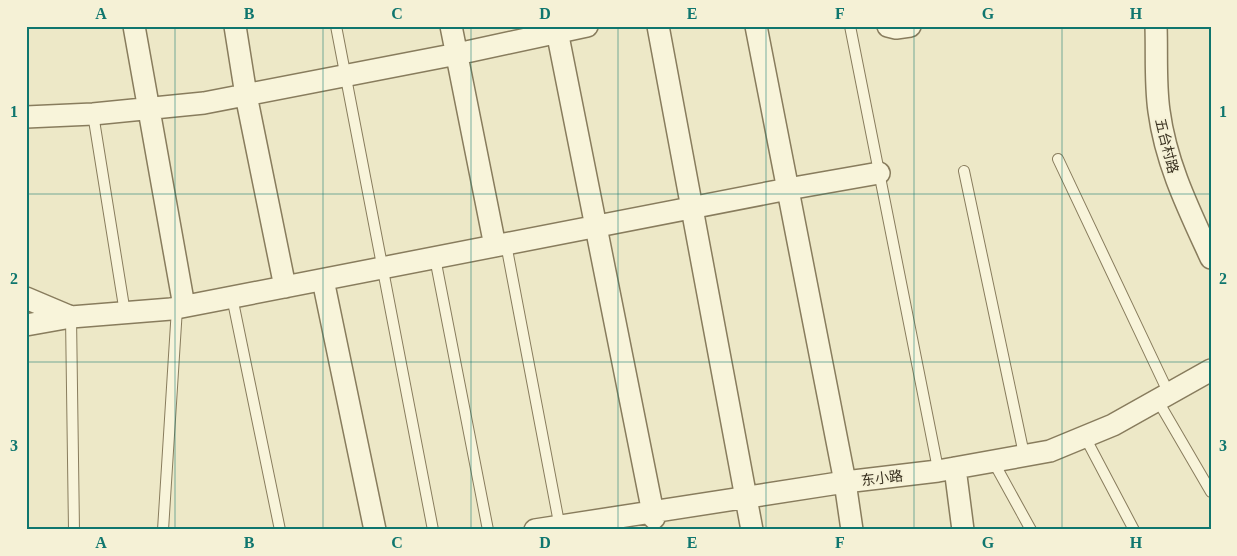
<svg xmlns="http://www.w3.org/2000/svg" width="1237" height="556" font-family="'Times New Roman','Noto Sans SC',serif">
	<rect width="100%" height="100%" fill="#ede8c7"/>
	<g fill="none" stroke-linecap="round" stroke-linejoin="round">
		<!-- service casing -->
		<g stroke="#887c5d" stroke-width="12">
			<path id="service" d="M336,26l97,504
				M850,26l89,448
				M93,114l32,199
				M1058,159l112,237
				M964,171l61,288
				M506,244l54,284
				M435,258l53,272
				M232,297l48,233
				M71,317l3,213
				M1158,401l53,91
				M1085,437l49,93
				M993,461l38,69
				M163,530l14,-222"/>
		</g>
		<!-- minor casing -->
		<g stroke="#887c5d" stroke-width="24">
			<path id="minor" d="M134,26l50,280
				M235,26l11,69 39,192
				M451,26l44,220
				M556,26l98,492
				M658,26l94,504
				M756,26l89,456 7,48
				M888,26l8,2 14,-2
				M1156,26c1,28 -1,57 3,85 7,53 30,99 52,147
				M26,117l67,-3 111,-11 253,-49 130,-28
				M323,280l52,250
				M26,298l45,19
				M26,325l45,-8 100,-8 617,-120 91,-16
				M955,468l8,62
				M535,530l310,-48 93,-11 112,-20 63,-26 98,-55"/>
		</g>
		<!-- service -->
		<use href="#service" stroke="#f8f4da" stroke-width="10"/>
		<!-- minor -->
		<use href="#minor" stroke="#f8f4da" stroke-width="21"/>
	</g>
	<!-- grid -->
	<path fill="none" stroke="#0f766e" stroke-width="1" stroke-opacity="0.55" d="M175,26v504M323,26v504M471,26v504M618,26v504M766,26v504M914,26v504M1062,26v504M26,194h1185M26,362h1185"/>
	<g text-anchor="middle" stroke-width="4" stroke-linejoin="round" paint-order="stroke">
		<!-- street labels -->
		<g font-size="14" fill="#393120" stroke="#f5f1d6">
			<text transform="translate(1167 146) rotate(76)" y="5">五台村路</text>
			<text transform="translate(882 478) rotate(-7)" y="5">东小路</text>
		</g>
	</g>
	<!-- border -->
	<rect width="1237" height="556" fill="none" stroke="#f5f1d6" stroke-width="55"/>
	<rect x="28" y="28" width="1182" height="500" fill="none" stroke="#0f766e" stroke-width="2"/>
	<g font-size="16" text-anchor="middle" font-weight="bold" fill="#0f766e">
		<text x="101" y="19">A</text>
		<text x="249" y="19">B</text>
		<text x="397" y="19">C</text>
		<text x="545" y="19">D</text>
		<text x="692" y="19">E</text>
		<text x="840" y="19">F</text>
		<text x="988" y="19">G</text>
		<text x="1136" y="19">H</text>
		<text x="14" y="117">1</text>
		<text x="1223" y="117">1</text>
		<text x="14" y="284">2</text>
		<text x="1223" y="284">2</text>
		<text x="14" y="451">3</text>
		<text x="1223" y="451">3</text>
		<text x="101" y="548">A</text>
		<text x="249" y="548">B</text>
		<text x="397" y="548">C</text>
		<text x="545" y="548">D</text>
		<text x="692" y="548">E</text>
		<text x="840" y="548">F</text>
		<text x="988" y="548">G</text>
		<text x="1136" y="548">H</text>
	</g>
</svg>
